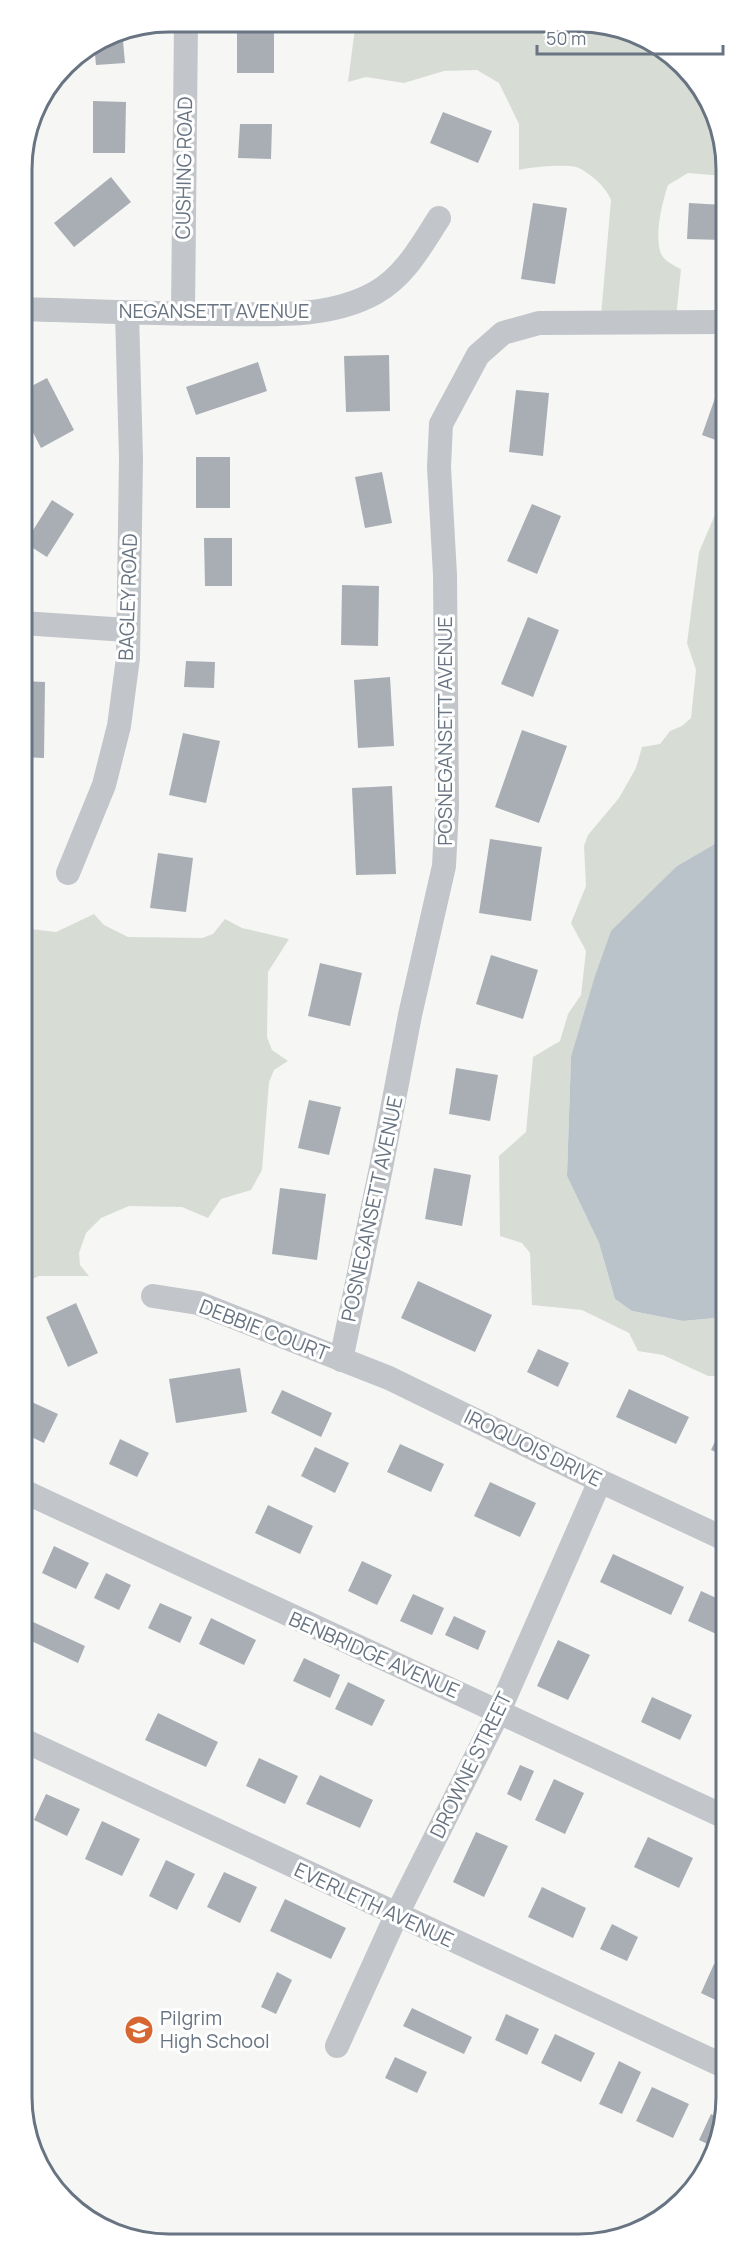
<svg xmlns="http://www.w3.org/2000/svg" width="747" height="2266" font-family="Manrope,sans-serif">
	<rect width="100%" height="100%" fill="#f6f6f4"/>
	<!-- green -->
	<path fill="#d7ddd5" d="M353,22l255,2 75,40 40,76v36l-35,-3 -20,12c-6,19 -13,46 -8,66 2,9 13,14 21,18l-5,49 -75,-2 10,-116c-5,-13 -19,-25 -32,-32 -10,-5 -49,-1 -60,2v-46l-20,-41 -22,-13 -33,1 -40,12 -38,-6 -18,5 7,-54z
		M724,494v340l-11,11 -36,21 -106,191 -4,119 32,67 16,56 17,12 51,10 42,-4v59h-17l-45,-21 -25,-4 -9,-18 -47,-23 -50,-5 -2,-52 -8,-10 -22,-7 -1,-80 27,-24 7,-75 27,-16 8,-27 13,-19 5,-44 -15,-28 15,-37 -2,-40 4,-11 31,-37 17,-30 6,-21 18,-3 10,-13 12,-5 9,-8 5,-48 -9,-27 12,-91z
		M94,914l10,11 24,12 74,1 11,-4 12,-15 17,9 47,11 -21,33 -1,65 5,13 16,11 -14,9 -5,12 -7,88 -11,20 -30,9 -13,19 -26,-11 -53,-1 -28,12 -15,15 -7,20 1,12 9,11h-50l-16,7 -1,-355 34,4z"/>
	<!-- water -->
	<path fill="#bac3c9" d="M724,834l1,483 -42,4 -51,-10 -17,-12 -16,-56 -32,-67 4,-119 24,-81 16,-45 66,-65 36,-21z"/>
	<!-- building -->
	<path fill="#a8aeb4" d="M237,21l37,1v51h-37z
		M122,30l3,33 -29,2 -2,-22 18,-11z
		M93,101l33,1 -1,51h-32z
		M443,112l49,19 -14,32 -48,-20z
		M240,124h32l-1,35 -33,-1z
		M111,177l20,25 -57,45 -20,-24z
		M533,203l34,5 -12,76 -34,-5z
		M689,203l34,2v35l-36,-1z
		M389,355l1,56 -44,1 -2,-56z
		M258,362l9,29 -71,24 -10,-28z
		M47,378l27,52 -33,18 -19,-37v-20z
		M516,390l33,3 -6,63 -34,-4z
		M715,398l9,3v42l-22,-8z
		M196,457h34v51h-34z
		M382,472l10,51 -27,5 -10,-51z
		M52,500l22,14 -27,43 -22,-14z
		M532,504l29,12 -24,58 -30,-13z
		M204,538h28v48h-27z
		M342,585l37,1 -1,60 -37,-1z
		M528,617l31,13 -26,67 -32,-13z
		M186,661l29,1 -1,26 -30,-1z
		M390,677l4,69 -36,2 -4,-68z
		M22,681l23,1 -1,76 -22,-1z
		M522,730l45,16 -28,77 -44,-16z
		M183,733l37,8 -14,62 -37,-8z
		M392,786l4,88 -40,1 -4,-87z
		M490,839l52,8 -11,74 -52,-8z
		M158,853l35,5 -7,54 -36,-4z
		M491,955l47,15 -15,49 -47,-15z
		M320,963l42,10 -12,53 -42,-10z
		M456,1068l42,7 -8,46 -41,-7z
		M309,1100l32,7 -12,48 -31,-7z
		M434,1168l37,7 -9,51 -37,-7z
		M280,1188l46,6 -9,66 -45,-6z
		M418,1281l74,34 -17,37 -74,-34z
		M76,1303l22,50 -30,14 -22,-50z
		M538,1349l31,14 -11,24 -31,-15z
		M240,1368l7,44 -71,11 -7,-44z
		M629,1389l60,28 -13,27 -60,-27z
		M282,1390l50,23 -11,24 -50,-24z
		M23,1398l35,16 -14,29 -21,-10z
		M725,1420v36l-14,-6z
		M120,1439l29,14 -12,24 -28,-13z
		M400,1444l44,20 -13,28 -44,-20z
		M315,1447l34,16 -14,30 -34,-17z
		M490,1482l46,21 -16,34 -46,-21z
		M268,1505l45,21 -13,28 -45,-21z
		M54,1546l35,17 -13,26 -34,-16z
		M613,1554l71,33 -13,28 -71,-33z
		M362,1561l30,14 -15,30 -29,-14z
		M106,1573l25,12 -12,25 -25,-12z
		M701,1591l24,11v36l-37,-17z
		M413,1594l31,14 -12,27 -32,-14z
		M160,1603l32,14 -12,26 -32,-15z
		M454,1616l32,15 -8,19 -33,-15z
		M211,1618l45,22 -12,25 -45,-21z
		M31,1621l54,25 -7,17 -55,-26z
		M558,1640l32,15 -22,45 -31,-14z
		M304,1658l36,17 -10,23 -37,-17z
		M348,1682l37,18 -13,26 -37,-17z
		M652,1697l40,18 -12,25 -39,-18z
		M158,1713l60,29 -12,25 -61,-27z
		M259,1758l39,18 -13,28 -39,-18z
		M520,1765l14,6 -13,30 -14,-7z
		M320,1775l53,25 -13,28 -54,-24z
		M554,1779l30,14 -19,41 -30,-14z
		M46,1794l34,15 -13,27 -33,-16z
		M102,1821l38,18 -18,37 -37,-17z
		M476,1832l32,14 -24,51 -31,-15z
		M648,1837l45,21 -14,30 -45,-21z
		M166,1860l29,14 -18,36 -28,-14z
		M224,1872l33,15 -17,36 -33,-16z
		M542,1887l44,21 -13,30 -45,-21z
		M285,1899l61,29 -15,31 -61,-28z
		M612,1924l26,13 -11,24 -27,-12z
		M714,1964l12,5v36l-25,-12z
		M277,1972l15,8 -16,34 -15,-7z
		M412,2008l60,29 -8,17 -61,-28z
		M506,2014l33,15 -12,26 -32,-15z
		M555,2034l40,19 -14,29 -40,-19z
		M395,2057l32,15 -10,21 -32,-15z
		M619,2061l22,11 -19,42 -23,-10z
		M652,2087l37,17 -16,34 -37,-17z
		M711,2114l12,6 -7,28 -17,-8z"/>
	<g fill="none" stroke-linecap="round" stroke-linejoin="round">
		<!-- minor -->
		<path stroke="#c2c5c9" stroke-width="24" d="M22,309c65,2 130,5 196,5 52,0 110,5 157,-21 30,-17 46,-47 64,-75
			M183,314l3,-293
			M22,623l105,7
			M68,873l36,-88 15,-59 9,-68 3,-199 -4,-146
			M153,1296l45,7 191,75 211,103 125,58
			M341,1360l40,-192 29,-153 34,-149 3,-59 -2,-232 -6,-108 2,-43 37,-69 25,-22 36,-10 184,-1
			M23,1491l702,326
			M23,1740l703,327
			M337,2046l59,-130 103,-205 101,-230"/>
	</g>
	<!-- icons -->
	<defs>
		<g id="school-disc" transform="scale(1.5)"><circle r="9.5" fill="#d66733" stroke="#fff"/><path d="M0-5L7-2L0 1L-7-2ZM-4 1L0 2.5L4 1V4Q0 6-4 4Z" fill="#fff"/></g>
	</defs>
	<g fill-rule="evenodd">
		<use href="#school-disc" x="139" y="2030"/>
	</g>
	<g text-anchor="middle" stroke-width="6" stroke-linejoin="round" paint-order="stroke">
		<!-- street labels -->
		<g font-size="20" fill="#687482" stroke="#fff">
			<text transform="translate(184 168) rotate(-89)" y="7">CUSHING ROAD</text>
			<text x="214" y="318">NEGANSETT AVENUE</text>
			<text transform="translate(128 597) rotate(-88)" y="7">BAGLEY ROAD</text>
			<text transform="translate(445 731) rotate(-90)" y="7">POSNEGANSETT AVENUE</text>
			<text transform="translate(372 1209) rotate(-78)" y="7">POSNEGANSETT AVENUE</text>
			<text transform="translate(264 1330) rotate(21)" y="7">DEBBIE COURT</text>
			<text transform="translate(533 1448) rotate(26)" y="7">IROQUOIS DRIVE</text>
			<text transform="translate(374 1655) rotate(24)" y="7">BENBRIDGE AVENUE</text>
			<text transform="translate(471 1765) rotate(-64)" y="7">DROWNE STREET</text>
			<text transform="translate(374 1905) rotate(25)" y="7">EVERLETH AVENUE</text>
		</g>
		<!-- poi labels -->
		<g font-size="20" fill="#687482" stroke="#fff" text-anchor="start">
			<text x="160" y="2025">Pilgrim<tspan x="160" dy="23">High School</tspan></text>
		</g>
	</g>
	<!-- crop -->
	<path d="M0 0H747V2266H0ZM169 32H579A137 137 0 0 1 716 169V2097A137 137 0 0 1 579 2234H169A137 137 0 0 1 32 2097V169A137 137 0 0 1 169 32Z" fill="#fff" fill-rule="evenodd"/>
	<path fill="none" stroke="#687482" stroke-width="3" d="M169 32H579A137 137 0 0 1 716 169V2097A137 137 0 0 1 579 2234H169A137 137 0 0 1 32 2097V169A137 137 0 0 1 169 32Z"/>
	<!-- scale -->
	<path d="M537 45v9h186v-9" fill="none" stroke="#687482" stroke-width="3"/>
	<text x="546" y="45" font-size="18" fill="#687482" stroke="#ffffff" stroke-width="4.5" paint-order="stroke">50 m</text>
</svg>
